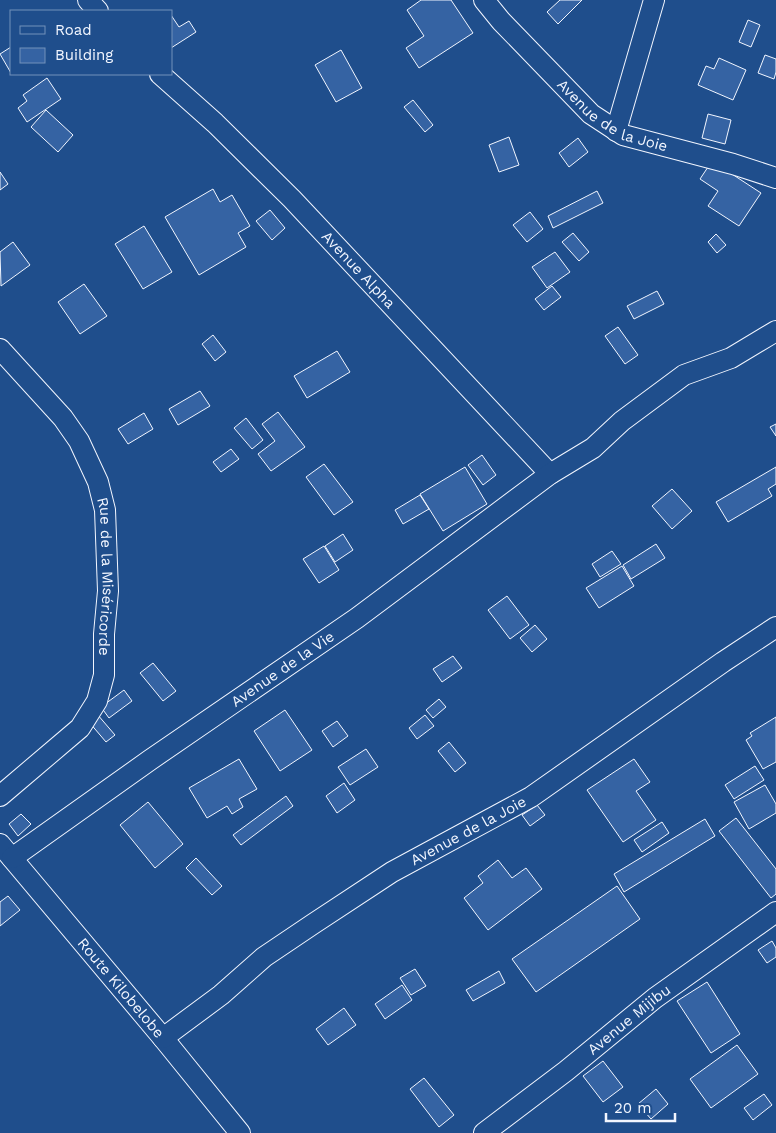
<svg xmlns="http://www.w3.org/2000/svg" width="776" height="1133" font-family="'Work Sans',sans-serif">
	<rect width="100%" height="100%" fill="#1f4e8c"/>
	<!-- building -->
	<path fill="#3563a3" stroke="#f2f6ff" d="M421,0h30l22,33 -54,35 -13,-20 18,-12 -17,-26z
		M560,0h22l-24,24 -11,-12z
		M171,15l8,12 10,-6 7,11 -25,16z
		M748,20l12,5 -9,22 -12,-5z
		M11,47v26l-11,-19z
		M341,50l21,38 -26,14 -21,-37z
		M765,55l11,4v13l-2,7 -16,-6z
		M719,58l27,12 -13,30 -35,-15 8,-19 8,3z
		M47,78l14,21 -34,23 -9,-14 9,-7 -4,-6z
		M413,100l20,25 -8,7 -21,-25z
		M46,110l27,25 -15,17 -27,-25z
		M708,114l23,6 -6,24 -23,-6z
		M509,137l10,28 -20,7 -10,-27z
		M578,138l10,14 -19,15 -10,-14z
		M712,161l49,32 -22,33 -31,-20 10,-15 -18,-12z
		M0,172l8,12 -8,6z
		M213,189l7,13 12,-7 18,31 -12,7 8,14 -47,28 -34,-58z
		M597,191l6,12 -50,25 -5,-12z
		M270,210l15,18 -13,12 -16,-19z
		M530,212l13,17 -16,13 -14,-17z
		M144,226l28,46 -29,17 -28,-45z
		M573,233l16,19 -10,9 -17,-19z
		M716,234l10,11 -9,8 -9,-11z
		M13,242l17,23 -29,21 -1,-34z
		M555,252l15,20 -23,16 -15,-21z
		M84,284l23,32 -27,18 -22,-32z
		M552,286l9,11 -17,13 -9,-11z
		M657,291l7,13 -30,15 -7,-13z
		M618,327l20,28 -13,9 -20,-28z
		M213,335l13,17 -11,9 -13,-17z
		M337,351l13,21 -43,26 -13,-22z
		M200,391l10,15 -32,19 -9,-16z
		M278,412l27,35 -34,24 -13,-17 17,-13 -13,-17z
		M144,413l9,16 -25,15 -10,-15z
		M246,418l17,22 -11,9 -18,-21z
		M776,424v12l-6,-9z
		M231,449l8,10 -18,13 -8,-10z
		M482,455l14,20 -13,10 -15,-20z
		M324,464l29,38 -19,13 -28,-38z
		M465,467l22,37 -44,27 -23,-37z
		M776,467v17l-8,5 4,7 -44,26 -12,-20z
		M672,489l20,22 -20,18 -20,-23z
		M420,495l9,14 -26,15 -8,-14z
		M343,534l10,16 -18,12 -10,-16z
		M656,544l9,14 -34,21 -8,-14z
		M324,546l15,24 -20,13 -16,-24z
		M612,551l9,13 -21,13 -8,-13z
		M622,566l12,20 -35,22 -13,-20z
		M507,596l22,29 -19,14 -22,-29z
		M535,625l12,14 -15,13 -12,-14z
		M453,656l9,12 -20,14 -9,-13z
		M153,663l23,28 -13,10 -23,-28z
		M124,690l8,11 -23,17 -8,-11z
		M439,699l7,8 -13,11 -7,-8z
		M285,710l27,40 -32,21 -26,-40z
		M97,714l18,21 -9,7 -17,-20z
		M425,715l9,11 -17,13 -8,-11z
		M776,717v45l-13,7 -17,-29 6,-4 -2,-3z
		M337,721l11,15 -15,11 -11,-16z
		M449,742l17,21 -11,9 -17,-21z
		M366,749l12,18 -28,18 -12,-18z
		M239,759l18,30 -18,10 4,8 -11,7 -5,-8 -20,12 -18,-30z
		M634,759l16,23 -14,9 20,29 -33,22 -36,-52z
		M755,766l9,14 -30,19 -9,-14z
		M344,783l11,17 -18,13 -11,-17z
		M765,785l11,19v9l-27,16 -15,-27z
		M286,796l7,10 -52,39 -8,-10z
		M148,802l35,42 -28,24 -35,-43z
		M537,805l8,10 -15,11 -8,-11z
		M21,814l10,10 -13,12 -9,-12z
		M736,818l40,51v25l-5,4 -52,-67z
		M705,819l10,17 -91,56 -10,-18z
		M662,822l7,11 -27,19 -8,-12z
		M196,858l26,28 -10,9 -26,-27z
		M498,860l14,18 14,-10 16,21 -54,41 -24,-32 19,-15 -5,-7z
		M617,886l23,33 -104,73 -24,-33z
		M8,896l12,14 -20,16v-24z
		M772,941l4,7v9l-9,6 -9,-13z
		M415,969l11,17 -15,9 -11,-17z
		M499,971l6,12 -32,18 -7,-11z
		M707,982l33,52 -29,19 -34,-52z
		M402,985l10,15 -27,19 -10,-15z
		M344,1008l12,17 -28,20 -12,-16z
		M737,1045l21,29 -47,34 -21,-29z
		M603,1061l20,26 -20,15 -20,-26z
		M424,1078l30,37 -15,12 -29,-38z
		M656,1089l12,15 -17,15 -13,-15z
		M764,1094l8,11 -19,15 -9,-12z"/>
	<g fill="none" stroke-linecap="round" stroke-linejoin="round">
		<!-- street casing -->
		<g stroke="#f2f6ff" stroke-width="22">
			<g id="street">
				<path d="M88,0l10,11"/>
				<path id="s1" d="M484,0l17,21 90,93 32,21 110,29 43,14"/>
				<path id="s2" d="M160,74l55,49 77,76 258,275"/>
				<path d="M616,131l38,-131"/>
				<path id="s3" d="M0,349l63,69 16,23 19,41 7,28 3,81 -4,43v41l-7,26 -17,27 -80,68"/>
				<path id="s4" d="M0,844l163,194 77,95"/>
				<path id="s5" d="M12,858l138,-98 207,-142 193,-144 43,-26 29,-27 62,-46 47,-17 45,-27"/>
				<path id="s6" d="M163,1038l58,-43 43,-38 49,-33 79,-52 139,-75 192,-135 53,-35"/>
				<path id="s7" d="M484,1133l82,-62 89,-73 121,-86"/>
			</g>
		</g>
		<!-- street -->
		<use href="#street" stroke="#1f4e8c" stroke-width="20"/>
	</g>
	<g text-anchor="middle" stroke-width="4" stroke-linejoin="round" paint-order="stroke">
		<!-- street labels -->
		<g font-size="15" fill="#f2f6ff" stroke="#1f4e8c">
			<text dy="5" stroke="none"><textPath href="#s1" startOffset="176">Avenue de la Joie</textPath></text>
			<text dy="5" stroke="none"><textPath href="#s2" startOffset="279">Avenue Alpha</textPath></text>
			<text dy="5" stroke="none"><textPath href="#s3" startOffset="262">Rue de la Miséricorde</textPath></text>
			<text dy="5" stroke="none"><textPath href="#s5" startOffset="330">Avenue de la Vie</textPath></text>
			<text dy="5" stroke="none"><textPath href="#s6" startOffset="370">Avenue de la Joie</textPath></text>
			<text dy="5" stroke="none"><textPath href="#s4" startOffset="188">Route Kilobelobe</textPath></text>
			<text dy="5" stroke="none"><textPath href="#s7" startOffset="184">Avenue Mijibu</textPath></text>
		</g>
	</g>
	<!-- legend -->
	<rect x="10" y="10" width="162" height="65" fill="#1f4e8c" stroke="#7391ba"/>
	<rect x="20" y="26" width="25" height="8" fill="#1f4e8c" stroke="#7391ba"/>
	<text x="55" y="35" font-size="15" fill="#f2f6ff">Road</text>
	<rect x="20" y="48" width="25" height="15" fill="#3563a3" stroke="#7391ba"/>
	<text x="55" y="60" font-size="15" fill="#f2f6ff">Building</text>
	<!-- scale -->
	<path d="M606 1113v8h69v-8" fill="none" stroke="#f2f6ff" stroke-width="2.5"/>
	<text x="614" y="1113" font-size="15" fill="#f2f6ff" stroke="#1f4e8c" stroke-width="4" paint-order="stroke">20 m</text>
</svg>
